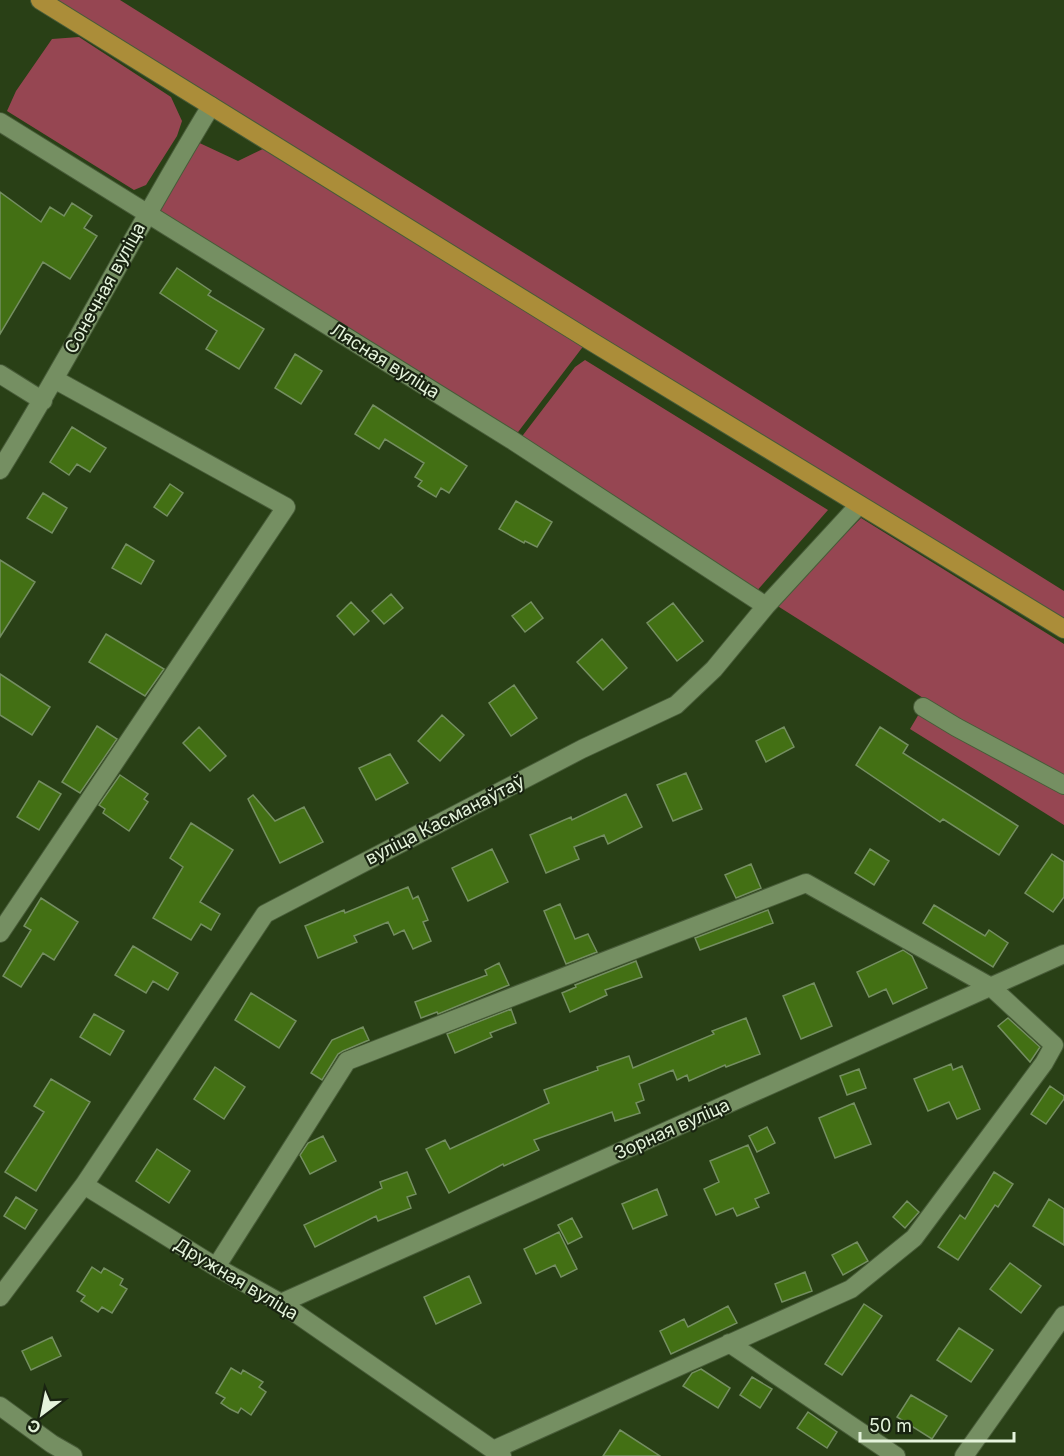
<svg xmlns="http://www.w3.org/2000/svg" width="1064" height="1456" font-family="Inter,sans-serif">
	<rect width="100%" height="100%" fill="#294016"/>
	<!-- green -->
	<path fill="#964652" d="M42,0h78l944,591v38l-476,-289 -76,100 -365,-227 44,-74 47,22 33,-16z
		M79,37l92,60 11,24 -5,15 -31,49 -12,5 -127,-79 9,-20 36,-52z
		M585,360l243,150 -74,84 -234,-155 55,-72z
		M861,518l203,126v136l-68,-36 -220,-139z
		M923,707l141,84v34l-154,-96z"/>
	<!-- building -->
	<path fill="#437014" stroke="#748e61" stroke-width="1.5" d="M0,192l41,30 9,-15 14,9 8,-13 20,13 -8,12 13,8 -27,43 -27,-17 -43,72z
		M177,268l34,23 -3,4 56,34 -25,40 -33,-20 11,-18 -57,-38z
		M295,354l27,17 -21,33 -26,-16z
		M373,405l94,61 -18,27 -8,-5 -5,9 -18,-11 4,-5 -7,-4 9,-14 -39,-24 -6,10 -24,-15z
		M72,427l34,21 -16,24 -13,-8 -8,11 -19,-13z
		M170,484l13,9 -16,23 -13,-9z
		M43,493l24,15 -15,25 -25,-15z
		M516,501l36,21 -15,25 -12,-6 -1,2 -25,-14z
		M126,544l28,17 -13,23 -29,-16z
		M0,560l35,22 -35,55z
		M391,594l12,14 -19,16 -12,-13z
		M351,602l18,19 -15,14 -17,-19z
		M531,602l12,16 -18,14 -13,-16z
		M673,603l30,38 -26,20 -30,-38z
		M106,634l58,35 -19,27 -56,-34z
		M602,639l25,29 -24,22 -26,-28z
		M0,674l50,33 -18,28 -32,-20z
		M514,685l23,33 -26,18 -22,-33z
		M442,715l22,20 -24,26 -22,-20z
		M97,726l20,13 -37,54 -18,-11z
		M199,727l27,29 -16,15 -27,-28z
		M784,727l10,20 -28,15 -10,-21z
		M880,727l28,18 -5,8 115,73 -19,29 -56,-36 -3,3 -84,-57z
		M390,754l18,29 -32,17 -17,-32z
		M686,773l16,36 -29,12 -16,-36z
		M120,775l28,19 -4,5 4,3 -19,29 -26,-18 2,-4 -6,-4z
		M39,781l22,13 -22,36 -22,-13z
		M626,794l16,33 -34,17 -4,-9 -30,12 5,12 -33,14 -16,-38 41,-18 1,3z
		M253,795l22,26 29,-14 19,35 -43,21 -32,-64z
		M191,823l42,27 -33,52 20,12 -9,16 -10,-6 -10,16 -38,-22 30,-51 -13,-9z
		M492,849l16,33 -40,19 -16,-33z
		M870,849l19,12 -15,24 -19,-12z
		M1052,854l12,8v35l-11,15 -28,-19z
		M751,864l10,24 -25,10 -11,-23z
		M408,887l5,12 5,-3 10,24 -5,2 8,19 -18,8 -9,-19 -10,5 -6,-13 -34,14 3,6 -39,16 -13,-32 39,-16 1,3z
		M41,898l37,24 -24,38 -11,-7 -22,34 -18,-11 28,-46 -7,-4z
		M560,904l15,35 13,-5 9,18 -31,12 -22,-53z
		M934,905l51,31 4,-6 19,13 -15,24 -70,-44z
		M768,910l5,13 -73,27 -5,-12z
		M133,946l45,27 -10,17 -15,-9 -7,12 -31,-18z
		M903,950l9,6 15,32 -34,16 -7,-15 -17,8 -12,-25z
		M636,961l6,16 -37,13 2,5 -37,17 -8,-19 14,-6 -1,-2z
		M499,963l10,22 -71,29 -1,-2 -16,6 -6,-16 72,-27 -2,-5z
		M814,983l18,43 -31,13 -18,-43z
		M251,993l45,28 -17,27 -44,-28z
		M511,1009l5,14 -26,10 2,4 -37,16 -8,-19z
		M94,1014l30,17 -14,24 -30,-18z
		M746,1018l14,36 -34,13 -1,-2 -36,16 -2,-6 -10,5 -4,-10 -34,14 5,16 -8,3 4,10 -25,8 -3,-9 -78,28 5,10 -35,16 -1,-2 -54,29 -23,-44 19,-9 5,9 99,-46 -5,-13 54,-20 -1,-3 32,-11 4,12 81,-34 -2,-3z
		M1008,1018l32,29 -10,15 -32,-36z
		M363,1027l6,13 -26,11 -5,3 -16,26 -11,-7 21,-33z
		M951,1064l2,6 9,-4 18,43 -23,10 -8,-17 -21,9 -14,-32z
		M215,1067l30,20 -21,32 -30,-20z
		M859,1069l7,19 -19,7 -7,-19z
		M51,1079l39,23 -54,89 -31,-19 39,-60 -10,-6z
		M1050,1086l14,10v3l-18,25 -15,-10z
		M854,1103l17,41 -36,14 -16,-40z
		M767,1127l8,16 -18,9 -8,-16z
		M323,1136l13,25 -26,13 -10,-19 8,-12z
		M748,1145l21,48 -14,6 4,8 -22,9 -4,-8 -17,7 -12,-26 15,-7 -9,-21z
		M157,1149l33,22 -21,32 -33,-22z
		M407,1172l9,22 -9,3 4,11 -33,13 -2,-5 -61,31 -11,-22 78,-37 -2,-6z
		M994,1172l19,12 -15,23 -3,-2 -37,55 -20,-13 22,-32 5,4z
		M657,1189l10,26 -34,14 -11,-25z
		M16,1197l21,13 -12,19 -21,-13z
		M1049,1199l15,10v36l-31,-19z
		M907,1201l12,11 -14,16 -12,-11z
		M572,1218l10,19 -14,7 -10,-19z
		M559,1232l18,37 -16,8 -6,-12 -19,9 -12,-25z
		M857,1242l11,19 -25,14 -11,-20z
		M1010,1263l31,23 -20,27 -31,-24z
		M92,1267l9,6 3,-5 19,11 -3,6 7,4 -15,24 -10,-6 -4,5 -17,-11 4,-5 -8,-5z
		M805,1272l7,19 -30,11 -7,-18z
		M469,1276l12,27 -45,21 -12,-27z
		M864,1304l18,12 -40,59 -17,-11z
		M728,1306l9,17 -66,31 -11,-23 24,-12 4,8z
		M959,1328l34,22 -22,32 -34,-22z
		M52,1337l9,19 -30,14 -9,-19z
		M231,1368l10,6 2,-4 20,12 -4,5 7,5 -15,23 -10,-7 -3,5 -8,-4 -9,-6 4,-5 -9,-5z
		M701,1369l29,19 -12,20 -35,-22 9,-13z
		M752,1377l20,12 -12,19 -20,-13z
		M911,1395l36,21 -15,23 -35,-22z
		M808,1412l29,20 -10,16 -30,-20z
		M620,1430l40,26h-57z"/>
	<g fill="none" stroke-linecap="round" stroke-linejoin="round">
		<!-- minor casing -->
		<g stroke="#485c39" stroke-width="20">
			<path id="minor" d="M0,122l512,318 254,166
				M0,374l43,27
				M0,470c74,-119 138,-245 211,-364
				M923,707l33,20 108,58
				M0,933l286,-426 -232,-128
				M84,1185l132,82 65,36 221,153
				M216,1267l131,-206 459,-178 185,104 63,58 -10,18 -130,175 -63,51 -358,161
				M0,1297l84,-112 181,-271 317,-165 94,-44 38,-36 52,-63 93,-101
				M281,1303l783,-349
				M729,1343l167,113
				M0,1406l52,38 21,12
				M964,1456l100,-141"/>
		</g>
		<!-- major casing -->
		<g stroke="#485c39" stroke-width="20">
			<path id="major" d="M40,0l549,340 475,289"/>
		</g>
		<!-- minor -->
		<use href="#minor" stroke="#758f62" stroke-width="18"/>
		<!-- major -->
		<use href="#major" stroke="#ab8d39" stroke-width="18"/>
	</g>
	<g text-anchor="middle" stroke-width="4.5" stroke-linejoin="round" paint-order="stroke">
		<!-- street labels -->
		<g font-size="18" fill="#e4f3db" stroke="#192411">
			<text transform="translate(105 288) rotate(-61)" y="6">Сонечная вуліца</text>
			<text transform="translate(385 361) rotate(32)" y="6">Лясная вуліца</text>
			<text transform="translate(445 820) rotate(-27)" y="6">вуліца Касманаўтаў</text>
			<text transform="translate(672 1129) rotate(-24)" y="6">Зорная вуліца</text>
			<text transform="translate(236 1279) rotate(31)" y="6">Дружная вуліца</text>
		</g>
	</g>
	<!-- north arrow -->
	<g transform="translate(42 1414) rotate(212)" stroke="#192411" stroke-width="4.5" paint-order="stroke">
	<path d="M0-4.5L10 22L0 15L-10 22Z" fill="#e4f3db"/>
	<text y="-9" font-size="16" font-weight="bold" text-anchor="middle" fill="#e4f3db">С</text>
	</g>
	<!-- scale -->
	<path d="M860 1432v9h154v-9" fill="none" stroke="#e4f3db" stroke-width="3"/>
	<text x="869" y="1432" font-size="18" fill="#e4f3db" stroke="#192411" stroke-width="4.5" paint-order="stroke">50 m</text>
</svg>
